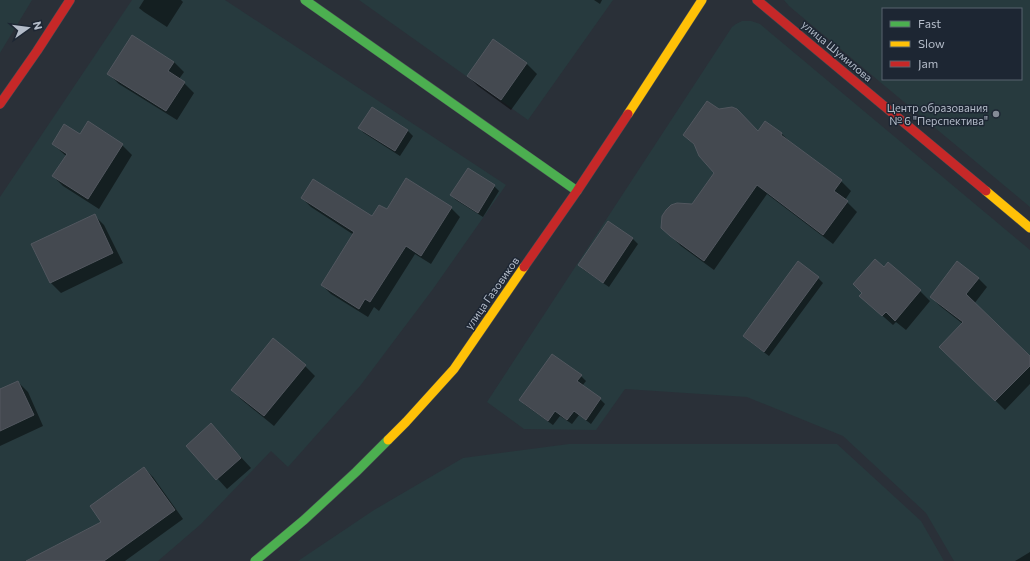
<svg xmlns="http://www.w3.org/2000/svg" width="1030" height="561" font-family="Commissioner,sans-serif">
	<rect width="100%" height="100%" fill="#2a3038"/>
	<!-- green -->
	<path fill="#273a3e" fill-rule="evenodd" d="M0,0h32l-32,53z
		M132,0h93l281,185 -73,104 -73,97 -72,81 -17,-16 -70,73 -43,37h-158v-364z
		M359,0h254l-85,120z
		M784,0h246v207l-241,-201zM883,9h138v70h-138z
		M742,21h9l9,3 270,226v311h-76l-28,-48 -83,-77 -96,-39 -122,-8 -29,41 -72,-1 -37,-27 245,-375 4,-3z
		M569,444h268l84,77 23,40h-646l76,-51 89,-52z"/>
	<!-- shadow -->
	<path fill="#0007" d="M144,0h37l2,2 -16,25 -23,-15 -5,-4z
		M594,0h8l-2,4z
		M493,40l34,24 10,10 -26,36 -33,-24 -10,-10z
		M174,62l10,10 -5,7 5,4 10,10 -17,27 -58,-36 -10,-10z
		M372,108l36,23 5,5 -13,20 -36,-23 -5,-5z
		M718,110l40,22 8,-10 16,12 8,8 51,39 10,10 -6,9 12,12 -24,32 -66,-50 -53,76 -33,-24 -18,-18 30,-23 22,-32 -18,-26 -13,-12z
		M53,144l69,1 10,10 -33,54 -36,-23 -10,-10 13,-20z
		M494,186l5,5 -16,26 -27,-17 -5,-5z
		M302,198l70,20 15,-8 64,-2 9,9 -29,47 -16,-10 -36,57 -5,-4 -6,10 -37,-23 -9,-9 32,-50 -43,-28z
		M94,215l10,10 19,38 -62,30 -10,-10 -18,-38z
		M608,222l25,17 5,5 -29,43 -25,-17 -5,-5z
		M889,264l31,27 10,10 -24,29 -10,-8 -3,3 -33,-29z
		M818,278l5,5 -54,73 -20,-15 -5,-5z
		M978,278l9,9 -13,17 56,54v26l-25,26 -64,-63 22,-23 -23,-18 -9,-9z
		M305,366l10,10 -41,50 -32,-26 -10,-10z
		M581,376l5,5 -4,5 18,13 5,5 -14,20 -12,-9 -7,9 -12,-8 -7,9 -28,-20 -5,-5z
		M18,382l10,10 15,34 -43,20v-56z
		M211,425l40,43 -24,21 -39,-43z
		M144,468l9,9 30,42 -58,42h-97l75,-39z
		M1030,552v9h-15z"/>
	<!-- building -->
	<path fill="#444950" stroke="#52575f" d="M132,35l42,27 -6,9 17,11 -19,29 -59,-37z
		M493,39l34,24 -26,37 -34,-24z
		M707,101l12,8 13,-2 5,2 21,22 7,-10 17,12 -1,2 61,45 -8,11 14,10 -25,34 -66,-50 -53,76 -34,-25 -9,-8 1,-12 4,-6 5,-5 6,-2 15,1 22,-31 -15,-17 -5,-12 -11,-9z
		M372,107l36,23 -13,21 -37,-23z
		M88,121l35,23 -35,55 -36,-23 15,-22 -15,-10 12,-20 16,10z
		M468,168l27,17 -17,28 -28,-18z
		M406,178l46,29 -31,49 -15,-10 -36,56 -5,-3 -6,10 -38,-24 33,-53 -53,-34 12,-19 59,37 7,-11 8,4z
		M95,214l18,39 -63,30 -19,-39z
		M608,221l25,17 -30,45 -25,-18z
		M875,259l9,8 4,-5 33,28 -26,31 -9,-9 -4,4 -23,-20 3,-3 -9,-9z
		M798,261l21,16 -55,75 -21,-16z
		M957,261l22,17 -13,16 64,62v10l-35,35 -56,-54 24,-25 -33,-25z
		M273,338l33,27 -42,51 -33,-26z
		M552,354l30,21 -5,6 24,17 -15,22 -12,-9 -7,9 -12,-9 -7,10 -29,-21z
		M18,381l16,34 -34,16v-42z
		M211,423l30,35 -25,22 -30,-34z
		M144,467l31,43 -71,51h-78l75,-39 -11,-16z"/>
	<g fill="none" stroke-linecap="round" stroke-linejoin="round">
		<!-- fast casing -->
		<g stroke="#484c53" stroke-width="10">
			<path id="fast" d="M305,0l272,191
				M255,561l49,-41 52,-48 32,-32"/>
		</g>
		<!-- slow casing -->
		<g stroke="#484c53" stroke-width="10">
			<path id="slow" d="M628,114l74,-114
				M986,191l44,37
				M388,440l18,-18 48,-53 70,-102"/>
		</g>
		<!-- jam casing -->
		<g stroke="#484c53" stroke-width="10">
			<path id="jam" d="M757,0l229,191
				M0,104l37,-53 33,-51
				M524,267l53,-76 51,-77"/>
		</g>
		<!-- fast -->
		<use href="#fast" stroke="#4caf50" stroke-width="9"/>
		<!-- slow -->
		<use href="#slow" stroke="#ffc107" stroke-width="9"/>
		<!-- jam -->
		<use href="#jam" stroke="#c62828" stroke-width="9"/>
	</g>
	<!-- markers -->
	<circle fill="#848b96" stroke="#1d2633" stroke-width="1.5" cx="996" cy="114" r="4"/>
	<g text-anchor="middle" stroke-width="3" stroke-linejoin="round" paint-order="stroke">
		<!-- street labels -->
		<g font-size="11" fill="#b4bcc9" stroke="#1d2633">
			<text transform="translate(837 51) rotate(40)" y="4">улица Шумилова</text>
			<text transform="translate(492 293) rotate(-55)" y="4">улица Газовиков</text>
		</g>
		<!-- poi labels -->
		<g font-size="11" fill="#b4bcc9" stroke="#1d2633" text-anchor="end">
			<text x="988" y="112">Центр образования<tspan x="988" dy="13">№ 6 "Перспектива"</tspan></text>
		</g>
	</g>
	<!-- legend -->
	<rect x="882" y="8" width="140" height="72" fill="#1d2633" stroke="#59626f"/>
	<rect x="890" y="21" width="20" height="6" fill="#4caf50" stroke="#59626f"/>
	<text x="918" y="28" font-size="12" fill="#b4bcc9">Fast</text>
	<rect x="890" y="41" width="20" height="6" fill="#ffc107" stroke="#59626f"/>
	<text x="918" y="48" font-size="12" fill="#b4bcc9">Slow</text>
	<rect x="890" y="61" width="20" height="6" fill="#c62828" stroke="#59626f"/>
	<text x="918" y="68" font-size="12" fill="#b4bcc9">Jam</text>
	<!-- north arrow -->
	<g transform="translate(28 28) rotate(76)" stroke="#1d2633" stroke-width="3" paint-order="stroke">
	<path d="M0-3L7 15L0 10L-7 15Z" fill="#b4bcc9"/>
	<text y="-6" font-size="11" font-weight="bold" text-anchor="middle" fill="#b4bcc9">N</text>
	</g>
</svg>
